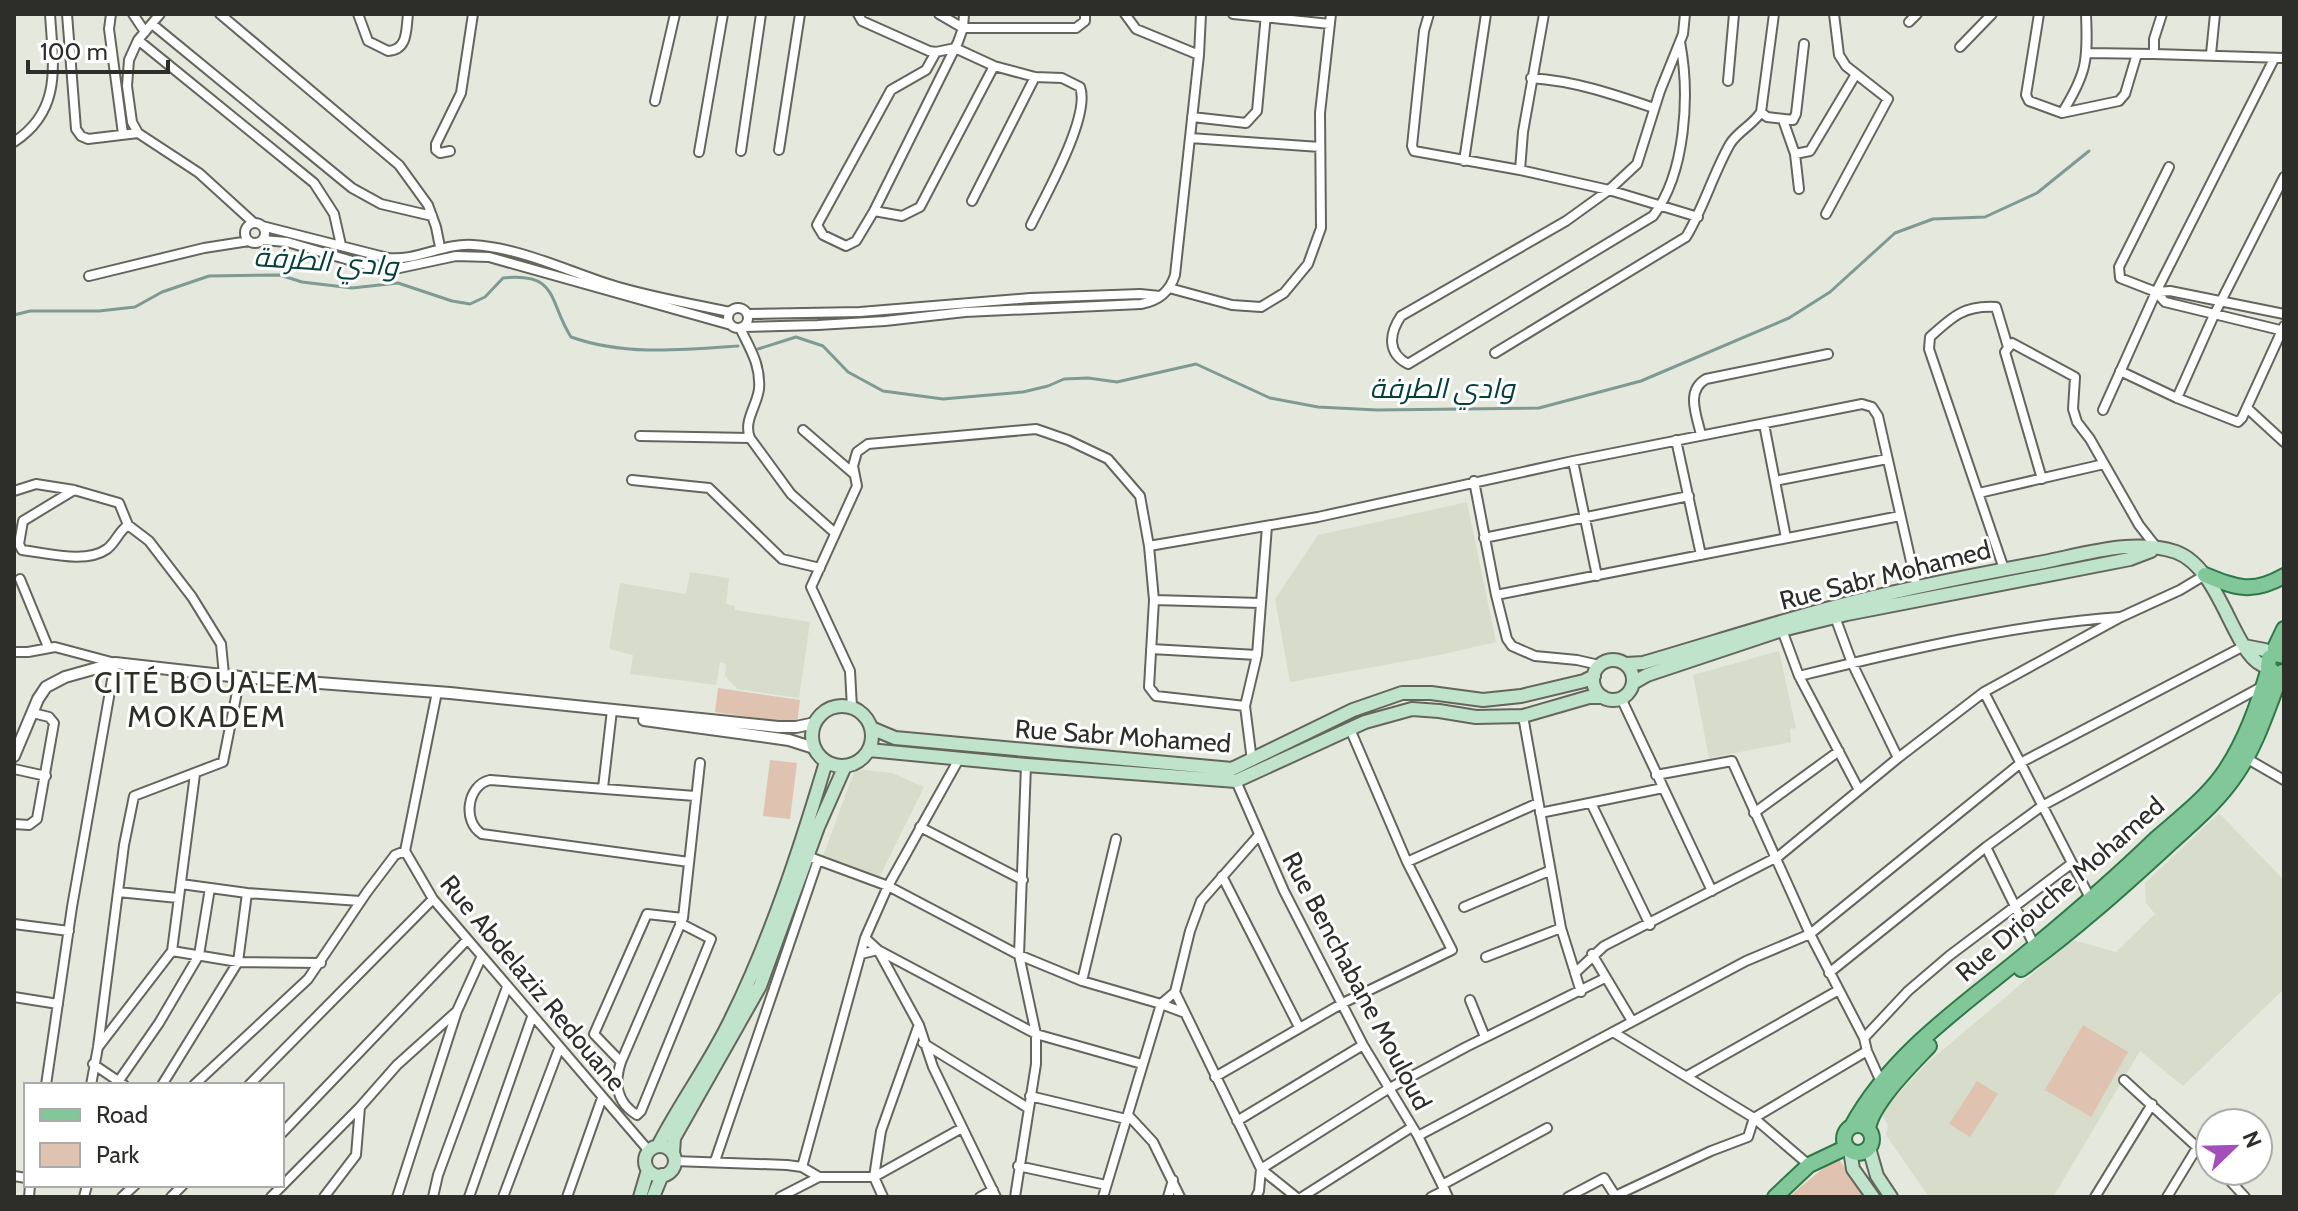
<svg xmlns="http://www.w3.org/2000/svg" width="2298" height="1211" font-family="Cabin,Cairo,sans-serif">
	<rect width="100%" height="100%" fill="#e5e8dd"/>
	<!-- built -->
	<path fill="#d8dccb" d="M1467,502l29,140 -56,13 -150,27 -15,-83 43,-64z
		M690,572l39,6 -3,26 9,2v4l75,12 -11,76 -62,-9 -12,-13 1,-12 -6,-2 -4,23 -86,-11 3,-19 -24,-6 11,-66 66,11z
		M1779,651l17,77 -6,1 1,13 -82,16 -16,-83z
		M855,769l37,4 32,14 -48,97 -55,-22z
		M2219,813l65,67v109l-101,97 -43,-35 -87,146h-124l-43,-62 2,-10 -7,-12 45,-49 147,-124 43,12 39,-38 -9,-11 -1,-20z"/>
	<!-- green -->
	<path fill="#dfc2b0" d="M718,688l82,12 -3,24 -82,-12z
		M770,760l27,3 -7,56 -27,-3z
		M2083,1025l45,27 -37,65 -46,-27z
		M1977,1081l21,13 -28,43 -21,-13z
		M1837,1157l30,40h-74l-2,-2z"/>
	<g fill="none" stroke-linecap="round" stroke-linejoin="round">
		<!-- stream -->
		<path stroke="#7e9a93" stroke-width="3" d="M14,315l16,-4h69l36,-4 27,-15 47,-16 71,-1 22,7 50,6 46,-5 54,18 18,3 15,-7 18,-19c56,-6 45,23 68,59 53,19 112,13 167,9
			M758,349l38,-12 27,9 25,26 35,19 60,8 80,-7 25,-6 16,-7 24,-1 29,4 79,-18 74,34 48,9 59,3 162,-2 102,-27 148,-63 41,-26 65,-59 38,-14 52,-2 52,-24 52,-42"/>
		<!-- minor casing -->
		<g stroke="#64665d" stroke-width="12">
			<path id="minor" d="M67,14l9,115 5,7 7,3 50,-6
				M111,14l-2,15 14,105
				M133,14l12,18
				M160,14l-22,26 -9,20 -2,26 5,36 6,11 61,40 55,50
				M220,14l179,151 29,40 8,22 4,20
				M358,14l10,27 20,10c20,-1 18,-21 20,-37
				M858,14l4,7 67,30 7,1 19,-4 39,18 41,11 27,1 18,9c11,29 -35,109 -49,138
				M939,14l24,14h113l9,-7v-7
				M1125,14l11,15 63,26
				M1233,14l97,10
				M1429,14l-5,17 -12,115 2,5 106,19 89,20 28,-26 23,-73 23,-57 2,-20
				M2039,14l-13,81 3,6 33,12c25,-40 26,-53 24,-99
				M2162,14l-8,25v15l130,4
				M1909,22l8,-8
				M152,24l200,164 29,16 51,12
				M138,40l176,143 20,31 7,31
				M1680,42c10,52 6,131 -27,174l-245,148c-21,-11 -19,-30 -7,-48l165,-95 43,-31 89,27
				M1960,47l32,-33
				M936,52l-10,18 -35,20 -74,135 6,10 23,11 10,-5 18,-30 84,-169 5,-14 1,-14
				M2088,53l66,1
				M2211,54l4,-40
				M1531,78c44,3 82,16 123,30
				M1728,81l6,-67
				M655,101l20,-87
				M1761,112l6,5 26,3 3,-6 8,-70
				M2062,113l57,-12 6,-7 12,-40
				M1192,117l54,6 11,-12 9,-97
				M1783,120l12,34 4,35
				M1190,138l130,9
				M14,142c49,-32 39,-78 36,-128
				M779,150l21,-136
				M450,151l-10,2 -4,-3v-6l25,-51 12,-79
				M741,151l20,-137
				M699,152l24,-138
				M1795,154l15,-3 46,-77
				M1464,161l22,-147
				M1520,170l3,-38 21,-118
				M972,201l63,-124
				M874,211l28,5 18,-9 74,-141
				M1826,214l62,-115 -42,-33 -7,-11 -5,-41
				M245 233a10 10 0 1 1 20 0a10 10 0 1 1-20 0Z
				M262,226l126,32c30,3 55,-15 85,-13 49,3 96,27 142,41 37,11 77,18 115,26
				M262,240l25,2 79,23 29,4 61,-13 33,1 242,68
				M89,276l115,-28 45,-7
				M1169,288l63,17 29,2 23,-14 24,-29 13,-36 -1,-115 11,-99
				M2156,292l-36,-14 -1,-11 50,-100
				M728 318a10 10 0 1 1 20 0a10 10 0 1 1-20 0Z
				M747,314l113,-2 170,-14 110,-4 20,2
				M2284,314l-114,-23 -14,1 9,10 119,29
				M743,327l75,-2 67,-4 80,-9 176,-8c17,-3 29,-13 34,-29l24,-220 2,-41
				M740,328c10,21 21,37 19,61 -2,17 -16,32 -9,49l41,56 44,39
				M1495,353l191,-116c18,-30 27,-63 44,-93 8,-13 23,-19 31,-32l13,-98
				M2120,371l57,27 61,24 4,-4 42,-92
				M2177,398l37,-83 70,-138
				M2247,408l37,34
				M2103,410l53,-118 118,-233
				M1764,424l11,57
				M803,430l51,44
				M1701,435c-4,-19 -16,-44 5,-56l122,-25
				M640,436l110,2
				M1676,440l25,115
				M1573,461l24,115
				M2042,479l-37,-127 7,-9 63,34 -2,32 4,13 13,17 49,86 18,23
				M632,480l77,8 73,71 38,9
				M1474,481l22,114 11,44 5,7 23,10 42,4 22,5
				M74,490l-51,31 -4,23 3,6c26,3 64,14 85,-1 9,-7 12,-18 21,-24l21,16 43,56 29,47 3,31
				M14,491l22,-7 38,6 45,13 9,22
				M1979,493l125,-29
				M1484,538l205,-42
				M1786,538l-11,-57 112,-22
				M1149,546l169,-29 255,-56 289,-57 10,3 6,9 39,172
				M2004,569l-75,-220 1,-12c22,-20 34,-32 66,-30l12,40
				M20,579l28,68
				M1496,595l404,-79
				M1154,600l106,3
				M1835,617l17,46 46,95
				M1782,630l17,46 60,114
				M1151,649l106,6
				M14,652h14l27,-5 60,16 -43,244 -26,178
				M1799,676c106,-26 213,-51 321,-59
				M437,692l-32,159 28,48 216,252
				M1984,692l107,208
				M1621,698l91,193
				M852,708l-2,-37 -39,-84 46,-101 -4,-20 4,-14 11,-8 168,-15 32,11 40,19 32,37 9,50 5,54 -5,87 7,9 89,10
				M1523,716l38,212 20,64
				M2246,758l38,22
				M1252,761l-7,-55 12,-51 10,-129
				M14,769l32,7
				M1656,775l76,-14 78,173 54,104 3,13 14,31
				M1236,781l48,110 79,154 55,91 30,61
				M603,788l9,-78
				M1591,803l59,122
				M1540,813l123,-25
				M1754,813l85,-62
				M14,824l15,1 8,-6 17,-96 -5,-6 -16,-4
				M920,827l103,53
				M1986,847l49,100
				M807,856l81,30 131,69 63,26 79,23 24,9
				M689,862l-207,-28c-20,-12 -15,-49 8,-54l205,16
				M1407,862l131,-59
				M1222,876l77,151
				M181,884l66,9 113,8
				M118,892l60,6
				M1464,907l85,-36
				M680,923l31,16 -70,172 -4,4c-21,-13 -23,-32 -16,-53l-27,-28 53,-120 36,4
				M14,924l55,7
				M865,938l13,12 41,75 14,42 63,130
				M172,951l66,11 83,1
				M861,954l17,-4 158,84 106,30
				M1592,954l40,67
				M1486,957l75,-29
				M1575,973l29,-27 175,-90 119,-98 86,-66 137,-75 59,-27 25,-15
				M1829,973l157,-126 56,-41 221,-120
				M1082,981l34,-142
				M1175,992l86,177 35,28
				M14,997l44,7
				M1470,1000l15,37
				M1613,1032l141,86 55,47
				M1864,1038l44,-47 41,-35 122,-92
				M923,1043l105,65
				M99,1046l73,-95 23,-177
				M621,1062l62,-144 17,-155
				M93,1064l31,21
				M1687,1076l150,-85
				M1215,1077l128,-74 109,-53 -45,-88 -57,-133
				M2124,1080l86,79
				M118,1082l41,-59 40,-68 11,-67
				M91,1085l7,-38 26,-202 10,-49 89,-34 17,-85
				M162,1085l76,-123 9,-69
				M194,1085l114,-106 59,-87 28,-37 10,-4
				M249,1085l184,-186
				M1030,1096l96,23
				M1128,1115l25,27 27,55
				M1237,1121l126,-76
				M282,1133l185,-193
				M1418,1136l328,-175 64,-27 212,-172 222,-116
				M674,1161l113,4 15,2 17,10h55l88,-49
				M715,1161l103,-301
				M1018,1166l88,19
				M802,1167l63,-229 23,-52 71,-127
				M2221,1171l24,26
				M14,1176l12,2
				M1442,1185l105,-57
				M1615,1196l96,-45 37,-14 6,-19 113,-67
				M29,1197l1,-12
				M84,1197l3,-12
				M122,1197l13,-12
				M171,1197l12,-12
				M271,1197l89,-90 37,-42 60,-54
				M324,1197l32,-42 4,-48
				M397,1197l60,-186 24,-53
				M433,1197l5,-22 69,-188
				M469,1197l63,-180
				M503,1197l56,-148
				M567,1197l35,-99
				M780,1197l39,-20
				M883,1197l-9,-20 7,-46 37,-104
				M980,1197l13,-7
				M1015,1197l21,-133v-30l-17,-79 7,-190
				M1103,1197l58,-193 14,-12 15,-61 11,-30 58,-66
				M1168,1197l5,-17
				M1256,1197l3,-6 2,-22 127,-80 78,-42 139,-69
				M1302,1197l110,-70
				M1431,1197l14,-7
				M1568,1197l36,-19 12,19
				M2095,1197l57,-93
				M2167,1197l31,-51"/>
		</g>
		<!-- tertiary casing -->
		<g stroke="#64665d" stroke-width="14">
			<path id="tertiary" d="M644,720l145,20 25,8
				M14,756l24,-57 8,-12 19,-10 50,-14 125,14 210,16 328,34h18l19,-4"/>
		</g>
		<!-- secondary casing -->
		<g stroke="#64665d" stroke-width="16">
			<path id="secondary" d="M2244,646l21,4 8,5
				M1593 680a20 20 0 1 1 40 0a20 20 0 1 1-40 0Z
				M1626,664l17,-1c62,-18 124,-38 187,-55 70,-19 143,-33 214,-46 41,-8 91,-24 132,-10 47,17 58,110 92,115
				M1633,683l14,-8 135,-45 65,-16 283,-55 21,-8
				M812 736a30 30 0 1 1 60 0a30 30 0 1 1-60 0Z
				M871,728l24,10 337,31 121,-59 49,-17h29l52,7 38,-4 63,-15 10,-5
				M869,750l157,15 210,16 129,-59 47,-13 27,2 37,6 47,-1 66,-19h14
				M658,1146c22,-43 52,-83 73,-127 40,-81 69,-170 95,-257
				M645 1161a15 15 0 1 1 30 0a15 15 0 1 1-30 0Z
				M1869,1148l8,28 14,21
				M1850,1150l3,19 20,28
				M673,1153l1,-15 86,-152 58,-159 27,-61
				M640,1197l8,-27
				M653,1197l9,-22"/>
		</g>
		<!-- primary casing -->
		<g stroke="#2e7947" stroke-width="18">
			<path id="primary" d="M2205,575c32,13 47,19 79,1
				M2275,654v-6l9,-19
				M2273,672l-5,-5 1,-9 6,-4 9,2
				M2021,969c51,-37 98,-79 145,-122 25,-23 53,-46 71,-74 21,-31 31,-67 45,-101
				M1844 1139a14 14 0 1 1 28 0a14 14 0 1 1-28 0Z
				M1852,1126c32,-59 87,-103 139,-144 59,-47 112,-92 166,-144 23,-20 48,-39 66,-64 22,-31 35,-69 46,-106
				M1868,1129c3,-25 43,-64 61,-83
				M1775,1197l34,-32 38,-18"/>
		</g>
		<!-- minor -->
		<use href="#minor" stroke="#fff" stroke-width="8"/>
		<!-- tertiary -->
		<use href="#tertiary" stroke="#fff" stroke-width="10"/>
		<!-- secondary -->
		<use href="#secondary" stroke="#c0e3cc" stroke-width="12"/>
		<!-- primary -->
		<use href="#primary" stroke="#82c79a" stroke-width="14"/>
	</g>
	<g text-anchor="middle" stroke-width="6" stroke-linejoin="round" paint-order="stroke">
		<!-- street labels -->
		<g font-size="26" fill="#2d2e2a" stroke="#fff">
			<text transform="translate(1885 575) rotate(-14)" y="9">Rue Sabr Mohamed</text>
			<text transform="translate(1123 736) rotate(4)" y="9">Rue Sabr Mohamed</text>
			<text transform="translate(2060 889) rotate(-41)" y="9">Rue Driouche Mohamed</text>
			<text transform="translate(1357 981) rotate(62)" y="9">Rue Benchabane Mouloud</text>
			<text transform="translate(533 983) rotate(50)" y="9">Rue Abdelaziz Redouane</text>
		</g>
		<!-- water labels -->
		<g font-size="28" font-style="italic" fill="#04413a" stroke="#fff">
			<text transform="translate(326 261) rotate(4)" y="10">وادي الطرفة</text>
			<text x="1442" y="398">وادي الطرفة</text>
		</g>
		<!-- quarter labels -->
		<g font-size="30" letter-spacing="2" fill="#2d2f27" stroke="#fff">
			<text x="207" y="693">CITÉ BOUALEM<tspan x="207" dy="34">MOKADEM</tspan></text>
		</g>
	</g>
	<!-- border -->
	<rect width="2298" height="1211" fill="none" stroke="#2d2e2a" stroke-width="32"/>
	<!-- legend -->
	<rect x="24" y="1083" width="260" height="104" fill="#ffffff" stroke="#ababaa" stroke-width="2"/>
	<rect x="40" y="1109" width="40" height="12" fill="#82c79a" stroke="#ababaa" stroke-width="2"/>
	<text x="96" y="1123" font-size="24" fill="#2d2e2a">Road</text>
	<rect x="40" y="1143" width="40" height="24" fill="#dfc2b0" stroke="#ababaa" stroke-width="2"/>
	<text x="96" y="1163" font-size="24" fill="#2d2e2a">Park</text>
	<!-- north arrow -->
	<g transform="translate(2234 1147) rotate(67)"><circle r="38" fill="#ffffff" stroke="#ababaa" stroke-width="2"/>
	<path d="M0-6L14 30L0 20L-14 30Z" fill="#a44ebc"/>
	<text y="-12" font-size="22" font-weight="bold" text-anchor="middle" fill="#2d2e2a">N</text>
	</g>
	<!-- scale -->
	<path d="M28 60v12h140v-12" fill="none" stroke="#2d2e2a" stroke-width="4"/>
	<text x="40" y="60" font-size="24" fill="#2d2e2a" stroke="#ffffff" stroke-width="6" paint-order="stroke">100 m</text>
</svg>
